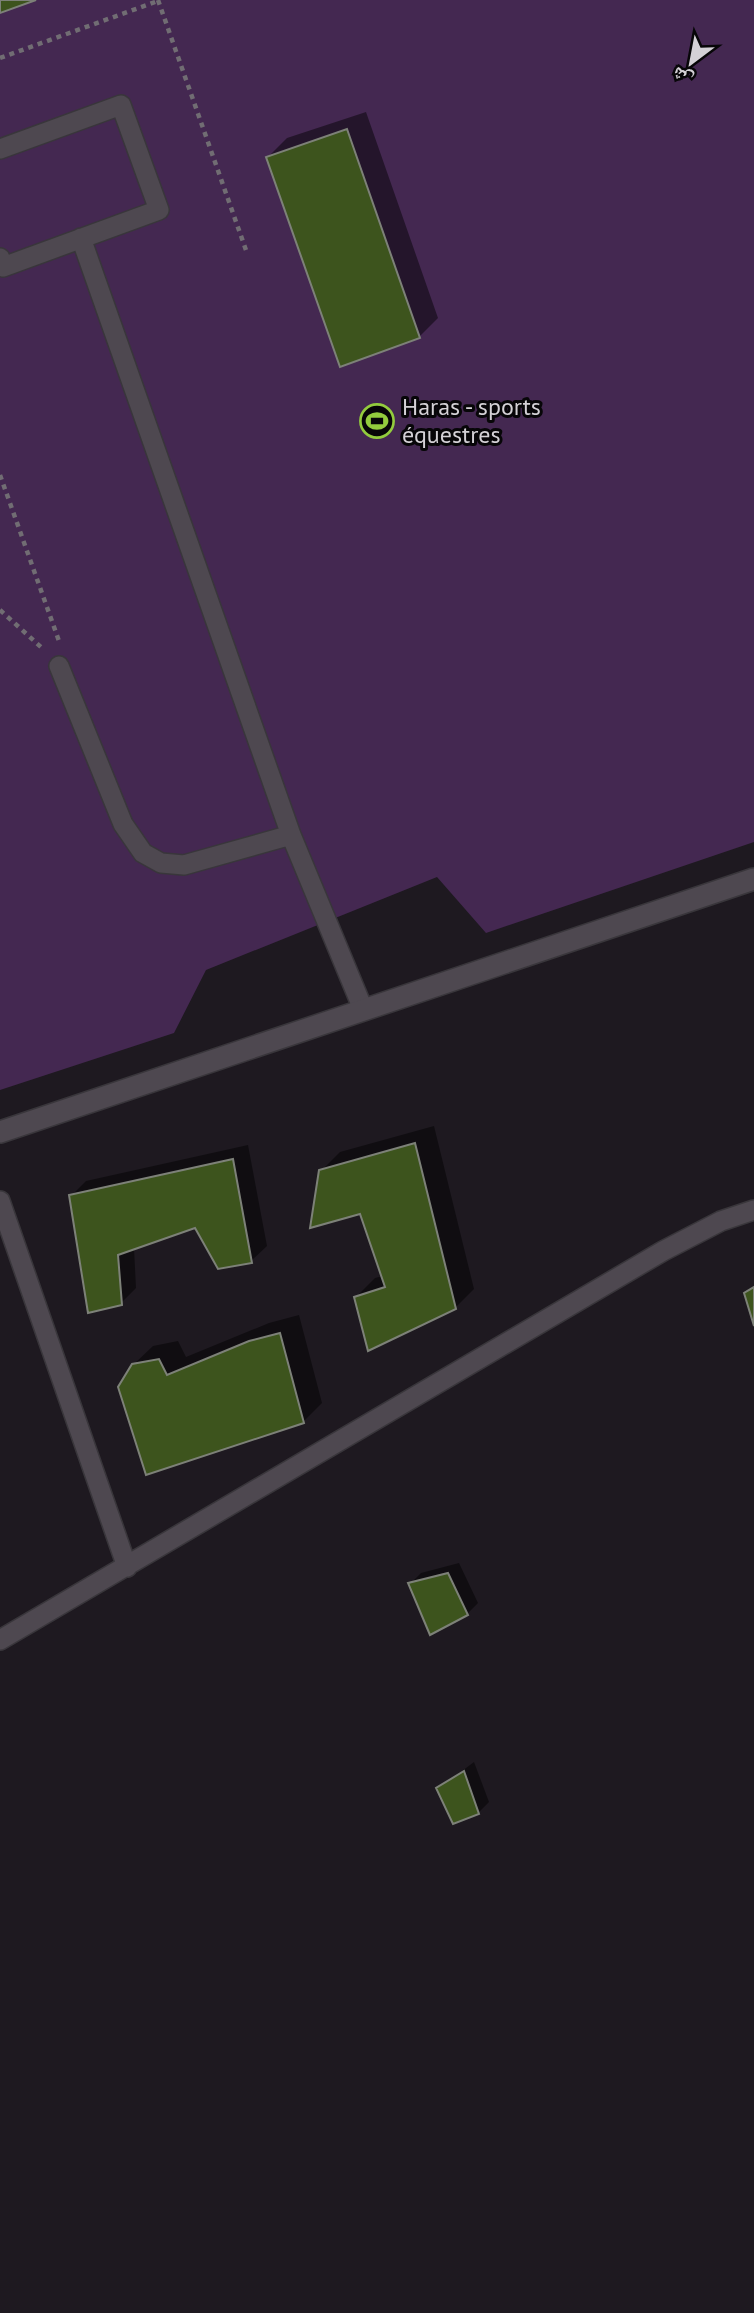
<svg xmlns="http://www.w3.org/2000/svg" width="754" height="2313" font-family="'PT Sans','Noto Naskh Arabic',sans-serif">
	<rect width="100%" height="100%" fill="#1e1920"/>
	<!-- green -->
	<path fill="#442851" d="M0,0h754v842l-268,91 -49,-56 -231,93 -32,63 -174,57z"/>
	<!-- shadow -->
	<path fill="#0007" d="M366,112l72,206 -19,19 -151,-180 19,-19z
		M434,1126l40,163 -19,19 -99,-11 19,-19 8,-2 -22,-64 -40,-41 19,-19z
		M248,1145l19,101 -16,15 -55,-35 -62,22 2,40 -15,15 -50,-107 15,-15z
		M299,1315l23,88 -19,19 -170,-57 20,-19 25,-5 8,16 83,-34z
		M459,1563l19,40 -11,11 -57,-30 11,-11z
		M474,1762l15,40 -11,11 -40,-24z"/>
	<!-- building -->
	<path fill="#3d541d" stroke="#7d8178" stroke-width="2" d="M0,0h36l-36,13z
		M347,129l73,209 -80,29 -74,-210z
		M415,1143l41,166 -88,42 -14,-54 31,-10 -25,-73 -50,14 9,-58z
		M233,1159l19,104 -34,6 -23,-41 -77,27 4,50 -34,8 -19,-118z
		M754,1287v39l-10,-33z
		M280,1333l24,90 -158,52 -28,-88 14,-23 27,-5 8,16 82,-34z
		M448,1573l20,42 -38,20 -22,-52z
		M464,1771l15,43 -26,10 -17,-36z"/>
	<g fill="none" stroke-linecap="round" stroke-linejoin="round">
		<!-- service casing -->
		<g stroke="#39363b" stroke-width="22">
			<path id="service" d="M0,149l121,-44 38,105 -156,57 -3,-9
				M81,238l210,597 72,174
				M59,666l64,158 20,29 18,10 23,2 107,-30
				M0,1201l127,366
				M0,1640l663,-389 58,-30 33,-11"/>
		</g>
		<!-- secondary casing -->
		<g stroke="#39363b" stroke-width="24">
			<path id="secondary" d="M0,1132l754,-253"/>
		</g>
		<!-- path -->
		<path stroke="#716d73" stroke-width="4.5" stroke-dasharray="5 5" stroke-linecap="butt" d="M158,0l89,253
			M0,58l158,-57
			M0,475l59,166
			M0,610l42,38"/>
		<!-- service -->
		<use href="#service" stroke="#4e4850" stroke-width="19"/>
		<!-- secondary -->
		<use href="#secondary" stroke="#4e4850" stroke-width="21"/>
	</g>
	<!-- icons -->
	<defs>
		<g id="stadium-ring" transform="scale(1.75)"><circle r="9.5" fill="#070608" stroke="#93cc3d" stroke-width="1.5"/><path d="M0-5a6.5 5 0 1 0 0 10a6.5 5 0 1 0 0-10ZM-3.5-1.8h7v3.6h-7Z" fill="#93cc3d"/></g>
	</defs>
	<g fill-rule="evenodd">
		<use href="#stadium-ring" x="377" y="421"/>
	</g>
	<g text-anchor="middle" stroke-width="6" stroke-linejoin="round" paint-order="stroke">
		<!-- poi labels -->
		<g font-size="24" fill="#d4d1d6" stroke="#070608" text-anchor="start">
			<text x="402" y="415">Haras - sports<tspan x="402" dy="28">équestres</tspan></text>
		</g>
	</g>
	<!-- north arrow -->
	<g transform="translate(691 63) rotate(212)" stroke="#070608" stroke-width="5" paint-order="stroke">
	<path d="M0-5L12 26L0 18L-12 26Z" fill="#d4d1d6"/>
	<text y="-10" font-size="19" font-weight="bold" text-anchor="middle" fill="#d4d1d6">ش</text>
	</g>
</svg>
